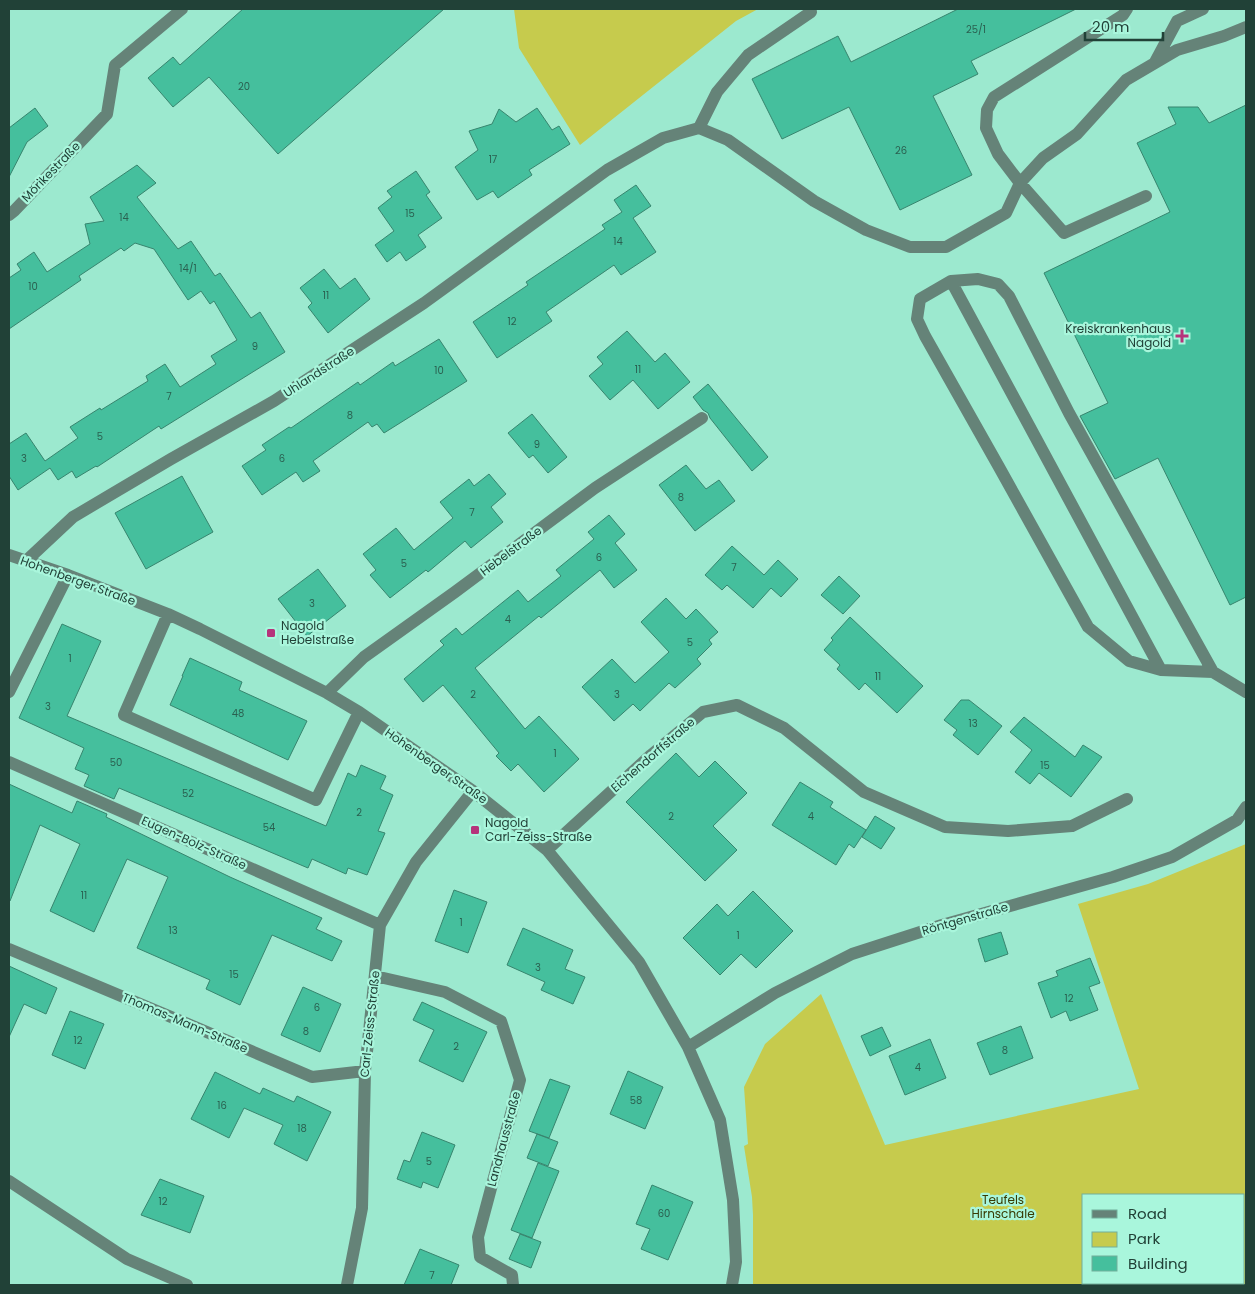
<svg xmlns="http://www.w3.org/2000/svg" width="1255" height="1294" font-family="Poppins,sans-serif">
	<rect width="100%" height="100%" fill="#9ce9cf"/>
	<!-- green -->
	<path fill="#c6cb4d" fill-rule="evenodd" d="M514,9h244l-22,12 -156,124 -61,-97z
		M1246,844v441h-493v-70l-1,-18 -8,-51 4,-2 -4,-57 21,-43 56,-50 64,151 254,-56 -61,-185 70,-20zM1084,1195h160v88h-160z"/>
	<!-- building -->
	<path fill="#45bf9d" stroke="#37856e" d="M243,9h201l-166,145 -69,-77 -36,30 -25,-29 25,-21 7,8z
		M958,9h118l-105,52 7,13 -45,22 39,79 -72,35 -51,-103 -67,32 -30,-60 86,-43 13,26z
		M1246,105v492l-16,8 -72,-147 -43,21 -35,-63 28,-13 -64,-130 126,-61 -33,-69 39,-19 -8,-17h30l11,16z
		M35,108l13,18 -21,16 -18,35v-49z
		M537,108l15,22 7,-4 11,18 -41,26 3,5 -34,23 -5,-7 -16,9 -22,-33 23,-17 -9,-19 23,-7 7,-15 17,13z
		M137,165l19,18 -19,14 41,52 13,-8 24,35 5,-3 31,45 9,-6 25,40 -124,77 -2,-3 -62,41 -1,-1 -20,12 -4,-7 -14,9 -8,-12 -32,22 -9,-14v-32l17,-11 19,28 33,-23 -8,-11 30,-19 1,2 47,-29 -2,-5 19,-12 15,23 36,-23 -5,-8 26,-16 -23,-39 -4,3 -9,-13 -13,9 -34,-51 -19,-6 -11,8 -3,-3 -42,28 2,4 -72,49v-51l12,-8 -4,-6 17,-12 13,20 43,-28 -5,-20 19,-3 -14,-24z
		M416,171l14,21 -4,3 16,23 -24,17 8,12 -20,14 -6,-9 -13,10 -12,-17 19,-14 -16,-23 14,-11 -5,-6z
		M636,185l15,21 -18,12 23,34 -35,23 -7,-10 -68,47 6,9 -55,37 -24,-36 55,-37 -2,-3 79,-53 -3,-4 20,-13 -8,-12z
		M324,269l16,20 15,-11 15,21 -42,34 -20,-26 4,-4 -12,-15z
		M627,331l28,31 10,-9 25,29 -32,27 -25,-29 -23,20 -21,-24 14,-12 -6,-7z
		M439,339l28,42 -83,52 -7,-9 -5,3 -4,-5 -55,39 7,10 -17,11 -7,-10 -34,23 -20,-29 24,-16 -4,-5 27,-18 2,1 67,-46 2,3 33,-23 2,4z
		M708,384l60,73 -16,14 -42,-53 -2,-5 -5,-3 -10,-13z
		M532,414l35,43 -19,16 -15,-18 -4,3 -21,-25z
		M686,465l20,24 13,-9 16,21 -40,30 -36,-46z
		M489,474l17,20 -15,13 12,15 -32,26 -6,-7 -37,31 -2,-2 -36,28 -20,-23 6,-5 -13,-16 33,-26 18,22 39,-32 -13,-16 29,-23 5,7z
		M182,476l31,56 -67,37 -31,-56z
		M609,515l16,19 -10,9 22,27 -23,18 -14,-18 -59,48 -2,-2 -64,52 50,61 14,-13 40,43 -35,33 -26,-28 -7,7 -15,-15 3,-3 -56,-68 -20,17 -19,-23 40,-34 -4,-4 16,-13 6,7 56,-45 10,12 33,-26 -5,-6 38,-31 -6,-7z
		M732,546l32,29 14,-15 20,19 -17,18 -10,-9 -18,20 -26,-23 -5,5 -17,-15z
		M318,569l28,37 -39,30 -29,-37z
		M839,576l21,20 -17,18 -22,-19z
		M666,598l20,21 10,-10 22,23 -9,8 3,4 -15,15 4,5 -26,24 -6,-5 -29,28 -7,-7 -19,17 -32,-34 30,-28 23,24 34,-31 -28,-30z
		M850,617l73,69 -26,27 -32,-30 -6,7 -22,-21 3,-4 -16,-15 9,-10 -2,-2z
		M62,624l39,17 -34,75 259,110 22,-53 8,4 5,-12 25,11 -6,13 13,6 -15,36 7,2 -18,42 -19,-7 -2,6 -34,-15 -4,9 -189,-80 -5,11 -30,-13 5,-11 -14,-6 9,-21 -65,-30z
		M190,658l52,24 -3,8 68,31 -19,39 -118,-55 13,-29h-1z
		M961,700h8l33,26 -24,29 -25,-20 4,-5 -13,-10z
		M1024,717l51,40 8,-12 19,12 -31,40 -32,-24 -9,11 -15,-12 17,-22 -22,-18z
		M676,753l23,24 16,-16 32,32 -34,33 24,24 -32,31 -79,-79z
		M800,782l33,20 -3,5 36,23 -12,18 -5,-4 -13,21 -64,-40z
		M9,784l63,29 5,-12 30,13 -1,3 124,60 92,41 -6,11 26,12 -10,20 -60,-26 -32,70 -34,-16 4,-9 -73,-32 31,-71 -41,-18 -33,73 -44,-21 30,-67 -40,-19 -30,76h-1z
		M875,816l20,12 -14,21 -19,-12z
		M454,890l33,12 -19,51 -33,-12z
		M753,891l40,40 -37,37 -15,-14 -21,21 -37,-37 34,-34 11,12z
		M523,928l50,22 -8,19 20,8 -12,27 -32,-14 4,-8 -38,-17z
		M1001,932l7,22 -23,8 -7,-23z
		M1090,958l10,25 -11,4 9,23 -28,11 -4,-10 -15,7 -13,-35 20,-7 -2,-5z
		M9,966l48,22 -11,26 -22,-10 -15,33z
		M303,987l38,17 -21,48 -39,-17z
		M422,1002l65,30 -24,50 -44,-21 15,-31 -21,-10z
		M70,1011l34,13 -19,45 -33,-14z
		M1021,1026l12,32 -43,17 -13,-32z
		M882,1027l9,19 -21,10 -9,-20z
		M930,1039l16,39 -41,17 -16,-39z
		M628,1071l35,16 -18,42 -35,-15z
		M215,1072l45,22 3,-6 31,14 3,-6 34,16 -24,49 -33,-17 9,-19 -39,-17 -15,30 -38,-19z
		M550,1079l20,7 -21,52 -20,-7z
		M422,1132l33,13 -17,43 -15,-6 -2,6 -24,-9 7,-19 6,2z
		M537,1134l21,8 -10,24 -21,-8z
		M538,1163l21,8 -27,67 -21,-8z
		M160,1179l44,17 -14,37 -49,-18z
		M652,1185l41,17 -25,58 -27,-11 9,-20 -14,-5z
		M520,1234l21,8 -10,26 -22,-9z
		M420,1249l39,16 -8,20h-47z"/>
	<g fill="none" stroke-linecap="round" stroke-linejoin="round">
		<!-- minor -->
		<path stroke="#658378" stroke-width="12" d="M1127,9l-4,6 -129,82 -7,13 -1,18 12,26 22,29 23,-25 34,-24 49,-54 51,-30 47,-14 22,-9
			M1155,62l22,-41 26,-12
			M699,128l18,-36 31,-37 63,-43
			M9,215l5,-4 93,-97 8,-49 67,-56
			M951,281l210,389
			M9,555l59,20 100,39 32,15 127,64 32,19 114,79 74,59 92,112 49,85 32,73 13,80 3,62 -4,23
			M26,561l47,-44 98,-58 103,-58 150,-98 183,-133 56,-32 36,-10 29,12 86,61 52,29 44,17h36l60,-34 14,-30 44,50 82,-37
			M168,614l-44,101 192,85 43,-88
			M1213,672l-144,-259 -60,-117 -11,-12 -20,-5 -27,2 -31,18 -3,20 8,17 74,131 89,160 41,34 32,9 52,2 33,20
			M9,692l59,-117
			M327,693l37,-36 91,-65 140,-104 107,-70
			M9,762l371,163
			M547,850l104,-95 52,-43 34,-7 47,23 80,64 81,35 63,4 64,-5 55,-27
			M9,949l186,78 117,50 53,-6
			M375,976l70,16 56,29 19,59 -42,157 2,20 32,18 1,10
			M688,1047l87,-54 77,-39 90,-29 171,-48 59,-20 65,-37 9,-13
			M9,1181l118,78 60,26
			M347,1285l15,-77 3,-137 15,-146 36,-63 57,-71"/>
	</g>
	<!-- markers -->
	<g fill="#b6337b" stroke="#a9f6dc" stroke-width="2">
		<path d="M1179.5 328.5h5v5h5v5h-5v5h-5v-5h-5v-5h5z"/>
		<rect x="266" y="628" width="10" height="10" rx="2.5"/>
		<rect x="470" y="825" width="10" height="10" rx="2.5"/>
	</g>
	<g text-anchor="middle" stroke-width="4.5" stroke-linejoin="round" paint-order="stroke">
		<!-- number labels -->
		<g font-size="10" fill="#2a6050">
			<text x="976" y="33">25/1</text>
			<text x="244" y="90">20</text>
			<text x="901" y="154">26</text>
			<text x="493" y="163">17</text>
			<text x="410" y="217">15</text>
			<text x="124" y="221">14</text>
			<text x="618" y="245">14</text>
			<text x="188" y="272">14/1</text>
			<text x="33" y="290">10</text>
			<text x="326" y="299">11</text>
			<text x="512" y="325">12</text>
			<text x="255" y="350">9</text>
			<text x="638" y="373">11</text>
			<text x="439" y="374">10</text>
			<text x="169" y="400">7</text>
			<text x="350" y="419">8</text>
			<text x="100" y="440">5</text>
			<text x="537" y="448">9</text>
			<text x="24" y="462">3</text>
			<text x="282" y="462">6</text>
			<text x="681" y="501">8</text>
			<text x="472" y="516">7</text>
			<text x="599" y="561">6</text>
			<text x="404" y="567">5</text>
			<text x="734" y="571">7</text>
			<text x="312" y="607">3</text>
			<text x="508" y="623">4</text>
			<text x="690" y="646">5</text>
			<text x="70" y="662">1</text>
			<text x="878" y="680">11</text>
			<text x="473" y="698">2</text>
			<text x="617" y="698">3</text>
			<text x="48" y="710">3</text>
			<text x="238" y="717">48</text>
			<text x="973" y="727">13</text>
			<text x="555" y="757">1</text>
			<text x="116" y="766">50</text>
			<text x="1045" y="769">15</text>
			<text x="188" y="797">52</text>
			<text x="359" y="816">2</text>
			<text x="671" y="820">2</text>
			<text x="811" y="820">4</text>
			<text x="269" y="831">54</text>
			<text x="84" y="899">11</text>
			<text x="461" y="926">1</text>
			<text x="173" y="934">13</text>
			<text x="738" y="939">1</text>
			<text x="538" y="971">3</text>
			<text x="234" y="978">15</text>
			<text x="1069" y="1002">12</text>
			<text x="317" y="1011">6</text>
			<text x="306" y="1035">8</text>
			<text x="78" y="1044">12</text>
			<text x="456" y="1050">2</text>
			<text x="1005" y="1054">8</text>
			<text x="918" y="1071">4</text>
			<text x="636" y="1104">58</text>
			<text x="222" y="1109">16</text>
			<text x="302" y="1132">18</text>
			<text x="429" y="1165">5</text>
			<text x="163" y="1205">12</text>
			<text x="664" y="1217">60</text>
			<text x="432" y="1279">7</text>
		</g>
		<!-- street labels -->
		<g font-size="12" fill="#214137" stroke="#a9f6dc">
			<text transform="translate(51 172) rotate(-46)" y="4">Mörikestraße</text>
			<text transform="translate(319 372) rotate(-33)" y="4">Uhlandstraße</text>
			<text transform="translate(511 551) rotate(-37)" y="4">Hebelstraße</text>
			<text transform="translate(78 581) rotate(20)" y="4">Hohenberger Straße</text>
			<text transform="translate(653 755) rotate(-41)" y="4">Eichendorffstraße</text>
			<text transform="translate(436 766) rotate(35)" y="4">Hohenberger Straße</text>
			<text transform="translate(194 843) rotate(24)" y="4">Eugen-Bolz-Straße</text>
			<text transform="translate(965 919) rotate(-16)" y="4">Röntgenstraße</text>
			<text transform="translate(185 1023) rotate(23)" y="4">Thomas-Mann-Straße</text>
			<text transform="translate(370 1024) rotate(-84)" y="4">Carl-Zeiss-Straße</text>
			<text transform="translate(504 1139) rotate(-75)" y="4">Landhausstraße</text>
		</g>
		<!-- poi labels -->
		<g font-size="12" fill="#214137" stroke="#a9f6dc" text-anchor="start">
			<text x="1171" y="333" text-anchor="end">Kreiskrankenhaus<tspan x="1171" dy="14">Nagold</tspan></text>
			<text x="281" y="630">Nagold<tspan x="281" dy="14">Hebelstraße</tspan></text>
			<text x="485" y="827">Nagold<tspan x="485" dy="14">Carl-Zeiss-Straße</tspan></text>
		</g>
		<!-- park labels -->
		<g font-size="12" fill="#383a03" stroke="#a9f6dc">
			<text x="1003" y="1204">Teufels<tspan x="1003" dy="14">Hirnschale</tspan></text>
		</g>
	</g>
	<!-- border -->
	<rect width="1255" height="1294" fill="none" stroke="#214137" stroke-width="20"/>
	<!-- legend -->
	<rect x="1082" y="1194" width="162" height="90" fill="#a9f6dc" stroke="#73ae9a"/>
	<rect x="1092" y="1210" width="25" height="8" fill="#658378" stroke="#73ae9a"/>
	<text x="1128" y="1219" font-size="15" fill="#214137">Road</text>
	<rect x="1092" y="1232" width="25" height="15" fill="#c6cb4d" stroke="#73ae9a"/>
	<text x="1128" y="1244" font-size="15" fill="#214137">Park</text>
	<rect x="1092" y="1256" width="25" height="15" fill="#45bf9d" stroke="#73ae9a"/>
	<text x="1128" y="1269" font-size="15" fill="#214137">Building</text>
	<!-- scale -->
	<path d="M1085 32v8h78v-8" fill="none" stroke="#214137" stroke-width="2.5"/>
	<text x="1092" y="32" font-size="15" fill="#214137" stroke="#a9f6dc" stroke-width="4" paint-order="stroke">20 m</text>
</svg>
